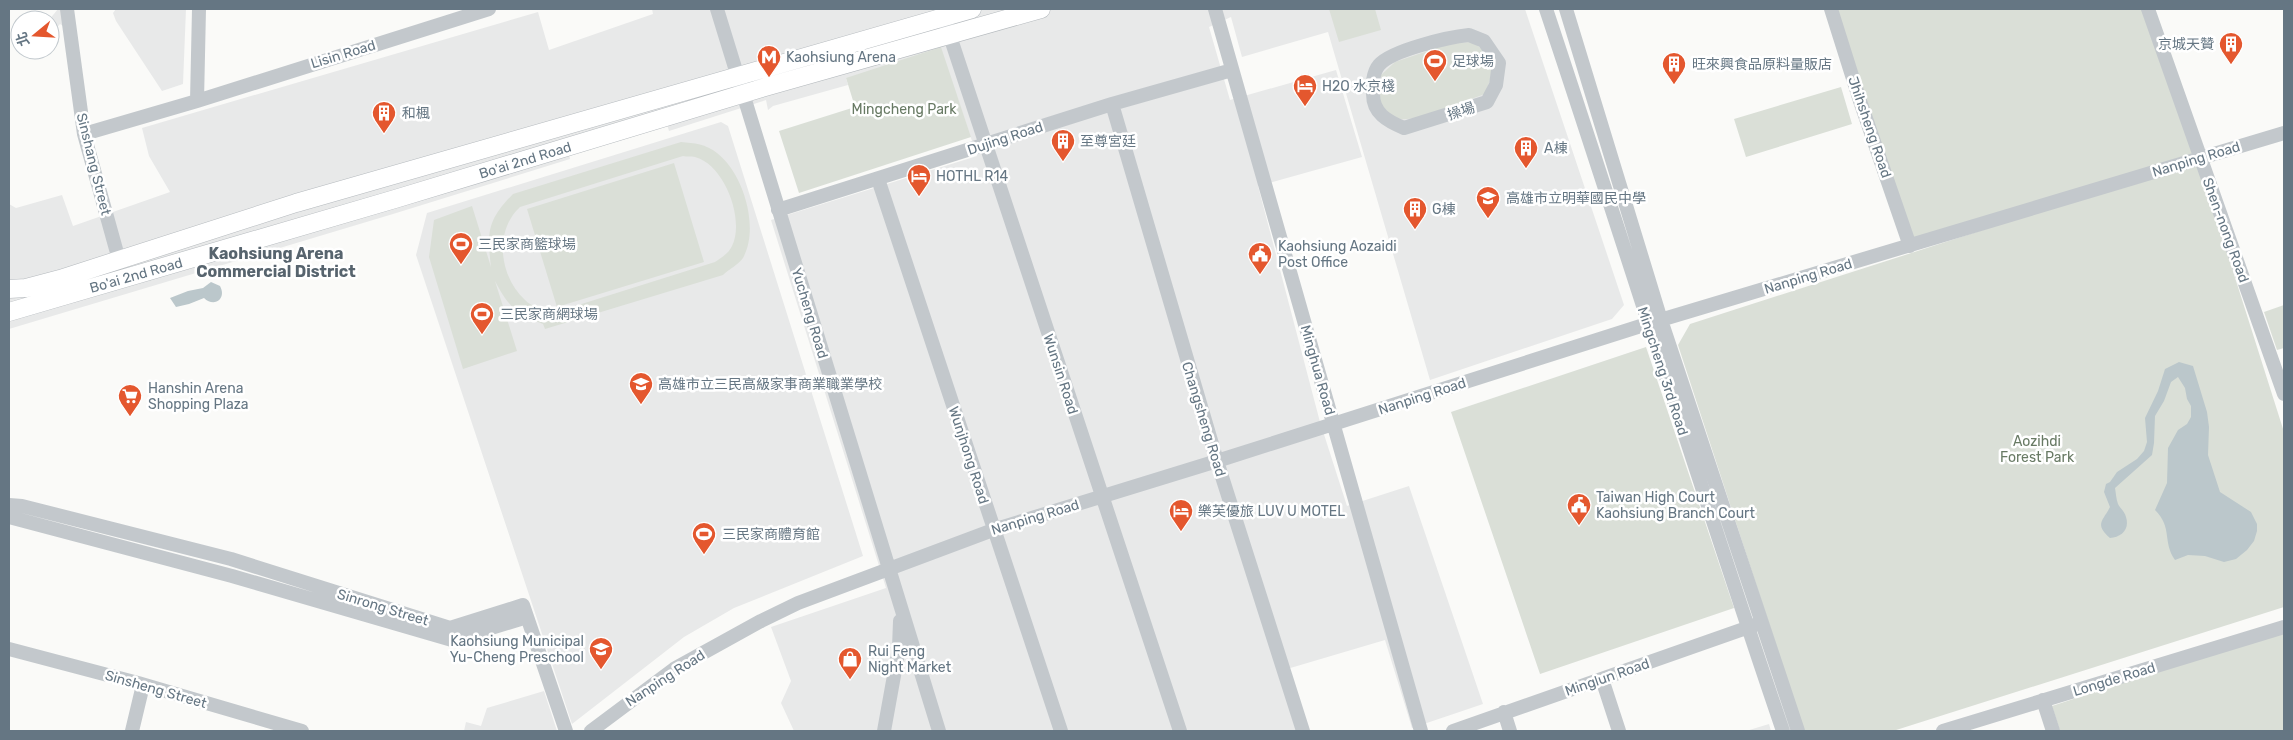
<svg xmlns="http://www.w3.org/2000/svg" width="2293" height="740" font-family="Rubik,'Noto Sans TC',sans-serif">
	<rect width="100%" height="100%" fill="#fafaf8"/>
	<!-- built -->
	<path fill="#e8e9e9" d="M58,9h3l5,19 -6,-4 -7,8 -3,-2 -1,-10z
		M116,9h70l-3,75 -21,7 -46,-70 -3,-8z
		M652,9h873l99,296 -12,14 -182,61 -102,-348 -86,25 -11,-40 -22,10 21,73 106,-30 26,87 -104,29 62,236 27,84 62,-20 74,218 -71,24 -27,-88 -98,29 20,62h-513l-13,-28 10,-22 -20,-54 115,-39 -115,-368 206,-64 -20,-60 -111,-18 2,7 -75,21 -5,4 -2,-10 -97,31 -2,-7 -98,30 1,5 -177,55 -384,115v-125l7,4 46,-13 11,31 97,-34 -21,-36 -7,-28 396,-116 11,38 104,-36z
		M721,122l7,4 135,430 -129,52 -50,29 -112,87 -156,-469 11,-42z
		M544,691l13,40h-93l2,-9 15,4 6,-18z
		M1769,724l2,7h-25z"/>
	<!-- green -->
	<path fill="#dadfd7" fill-rule="evenodd" d="M1329,9h46l6,21 -42,12z
		M1837,9h305l52,144 -284,90z
		M1470,42c25,10 25,29 15,52l-67,24 -23,2 -17,-19 3,-26 14,-13 53,-18z
		M941,47l30,90 -172,56 -20,-62 76,-24 -9,-29z
		M1841,87l11,37 -106,33 -12,-38z
		M681,142c13,1 25,2 36,11 26,20 43,74 26,105 -4,6 -15,12 -20,17l-178,54 -2,-5c-27,-10 -35,-18 -48,-43l22,70 -54,18 -34,-112 5,-37 38,-14 19,61c-4,-34 -4,-47 22,-73zM683,156c4,1 8,0 12,1 30,8 50,63 37,89 -3,7 -11,12 -17,16l-162,51c-10,-3 -21,-6 -28,-13 -26,-24 -31,-69 -5,-93z
		M2198,161l86,271v175l-391,124h-89l-126,-386 12,-21z
		M674,163l30,99 -147,45 -30,-98z
		M2284,305v43l-7,2 -13,-38z
		M1646,347l88,261 -194,66 -89,-262z
		M2284,630v101h-224l-8,-25z"/>
	<!-- water -->
	<path fill="#bbc7cb" d="M211,282l9,4c7,13 -6,22 -16,12l-15,6 -13,3 -6,-9 18,-7 15,-3z
		M2179,362l14,4 14,46 2,15 -1,28 12,37 31,20 6,12v7l-3,10 -7,9 -11,9 -12,3 -19,-6 -17,-1 -13,5c-13,-19 -2,-32 -20,-50l12,-27 1,-35 10,-18 9,-6 4,-7v-11l-4,-7 -2,-11 -7,-11 -7,5 -7,19 -9,15 -1,27 -2,12 -37,33c1,5 1,11 3,16 2,4 7,8 8,13 4,13 -5,20 -16,21 -16,-14 -7,-17 0,-31l-6,-15 2,-8 4,-2 7,-10 20,-13 7,-8 3,-9 -2,-24 13,-27 7,-22z"/>
	<g fill="none" stroke-linecap="round" stroke-linejoin="round">
		<!-- major casing -->
		<g stroke="#b5babe" stroke-width="19">
			<path id="major" d="M9,289l17,-1 34,-9 236,-76 676,-194
				M9,312l386,-113 367,-111 279,-79"/>
		</g>
		<!-- minor -->
		<path stroke="#c3c8cc" stroke-width="14" d="M67,9l17,125 35,126
			M717,9l222,722
			M941,9l239,722
			M1215,9l206,722
			M1546,9c80,240 155,482 237,722
			M1566,9l95,311 137,411
			M1831,9l29,92 50,145
			M2148,9l136,385
			M1469,35l15,6 15,22 -3,22 -9,17 -83,26c-17,-7 -31,-15 -31,-34 -1,-9 0,-22 6,-29 13,-15 70,-28 90,-30z
			M197,101l2,-92
			M1112,104l105,357 86,270
			M84,134l113,-33 292,-92
			M878,179l183,552
			M778,210l334,-106 120,-34
			M9,505l13,1 209,53 219,69 73,-23 43,126
			M9,517l223,59 220,64 75,-23
			M9,649l129,34 164,48
			M1602,679l17,52
			M2043,700l10,31
			M1504,712l6,19
			M132,731l11,-46
			M591,731l83,-62 87,-48 37,-18 195,-73 224,-69 430,-137 637,-191
			M884,731l15,-83 1,-27
			M1453,731l302,-106
			M1943,731l341,-104"/>
		<!-- major -->
		<use href="#major" stroke="#fff" stroke-width="18"/>
	</g>
	<!-- icons -->
	<defs>
		<g id="building-pin" transform="scale(1.25)"><path d="M0 17L-7.5 6A9.5 9.5 0 1 1 7.5 6Z" fill="#e4572e" stroke="#fff"/><path d="M-4-6H4V6H1V3H-1V6H-4ZM-2.5-4.3h1.7v1.8h-1.7ZM.8-4.3h1.7v1.8H.8ZM-2.5-1h1.7V.8h-1.7ZM.8-1h1.7V.8H.8Z" fill="#fff"/></g>
		<g id="metro-pin" transform="scale(1.25)"><path d="M0 17L-7.5 6A9.5 9.5 0 1 1 7.5 6Z" fill="#e4572e" stroke="#fff"/><path d="M-5.5 5V-5H-3L0 0L3-5H5.5V5H3V-.5L0 4L-3-.5V5Z" fill="#fff"/></g>
		<g id="stadium-pin" transform="scale(1.25)"><path d="M0 17L-7.5 6A9.5 9.5 0 1 1 7.5 6Z" fill="#e4572e" stroke="#fff"/><path d="M0-5a6.5 5 0 1 0 0 10a6.5 5 0 1 0 0-10ZM-3.5-1.8h7v3.6h-7Z" fill="#fff"/></g>
		<g id="hotel-pin" transform="scale(1.25)"><path d="M0 17L-7.5 6A9.5 9.5 0 1 1 7.5 6Z" fill="#e4572e" stroke="#fff"/><path d="M-6-4.5h1.5V1H6V5H4.5V3h-9V5H-6ZM-4 0a1.8 1.8 0 1 1 3.6 0ZM.5 0V-2.5h3Q6-2.5 6 0Z" fill="#fff"/></g>
		<g id="school-pin" transform="scale(1.25)"><path d="M0 17L-7.5 6A9.5 9.5 0 1 1 7.5 6Z" fill="#e4572e" stroke="#fff"/><path d="M0-5L7-2L0 1L-7-2ZM-4 1L0 2.5L4 1V4Q0 6-4 4Z" fill="#fff"/></g>
		<g id="civic-pin" transform="scale(1.25)"><path d="M0 17L-7.5 6A9.5 9.5 0 1 1 7.5 6Z" fill="#e4572e" stroke="#fff"/><path d="M-.6-6.5H3V-4.5H.6V-3L4-1V1h2V6H-6V1h2V-1L-.6-3ZM-1.2 2.5V6h2.4V2.5Z" fill="#fff"/></g>
		<g id="supermarket-pin" transform="scale(1.25)"><path d="M0 17L-7.5 6A9.5 9.5 0 1 1 7.5 6Z" fill="#e4572e" stroke="#fff"/><path d="M-6-5.5h2.5l.6 2H6L4.5 2H-2.5L-4.4-4H-6ZM-1.5 3.2a1.3 1.3 0 1 0 .1 0ZM3 3.2a1.3 1.3 0 1 0 .1 0Z" fill="#fff"/></g>
		<g id="shop-pin" transform="scale(1.25)"><path d="M0 17L-7.5 6A9.5 9.5 0 1 1 7.5 6Z" fill="#e4572e" stroke="#fff"/><path d="M-5-2.5h2.3a2.7 3.5 0 0 1 5.4 0H5L5.5 6h-11ZM-1.5-2.5h3a1.5 2.3 0 0 0-3 0Z" fill="#fff"/></g>
	</defs>
	<g fill-rule="evenodd">
		<use href="#building-pin" x="2231" y="44"/>
		<use href="#metro-pin" x="769" y="57"/>
		<use href="#stadium-pin" x="1435" y="61"/>
		<use href="#building-pin" x="1674" y="64"/>
		<use href="#hotel-pin" x="1305" y="86"/>
		<use href="#building-pin" x="384" y="113"/>
		<use href="#building-pin" x="1063" y="141"/>
		<use href="#building-pin" x="1526" y="148"/>
		<use href="#hotel-pin" x="919" y="176"/>
		<use href="#school-pin" x="1488" y="198"/>
		<use href="#building-pin" x="1415" y="209"/>
		<use href="#stadium-pin" x="461" y="244"/>
		<use href="#civic-pin" x="1260" y="254"/>
		<use href="#stadium-pin" x="482" y="314"/>
		<use href="#school-pin" x="641" y="384"/>
		<use href="#supermarket-pin" x="130" y="396"/>
		<use href="#civic-pin" x="1579" y="505"/>
		<use href="#hotel-pin" x="1181" y="511"/>
		<use href="#stadium-pin" x="704" y="534"/>
		<use href="#school-pin" x="601" y="649"/>
		<use href="#shop-pin" x="850" y="659"/>
	</g>
	<g text-anchor="middle" stroke-width="5" stroke-linejoin="round" paint-order="stroke">
		<!-- poi labels -->
		<g font-size="14" fill="#657683" stroke="#fff" text-anchor="start">
			<text x="2214" y="49" text-anchor="end">京城天贊</text>
			<text x="786" y="62">Kaohsiung Arena</text>
			<text x="1452" y="66">足球場</text>
			<text x="1692" y="69">旺來興食品原料量販店</text>
			<text x="1322" y="91">H2O 水京棧</text>
			<text x="402" y="118">和楓</text>
			<text x="1080" y="146">至尊宮廷</text>
			<text x="1544" y="153">A棟</text>
			<text x="936" y="181">HOTHL R14</text>
			<text x="1506" y="203">高雄市立明華國民中學</text>
			<text x="1432" y="214">G棟</text>
			<text x="478" y="249">三民家商籃球場</text>
			<text x="1278" y="251">Kaohsiung Aozaidi<tspan x="1278" dy="16">Post Office</tspan></text>
			<text x="500" y="319">三民家商網球場</text>
			<text x="658" y="389">高雄市立三民高級家事商業職業學校</text>
			<text x="148" y="393">Hanshin Arena<tspan x="148" dy="16">Shopping Plaza</tspan></text>
			<text x="1596" y="502">Taiwan High Court<tspan x="1596" dy="16">Kaohsiung Branch Court</tspan></text>
			<text x="1198" y="516">樂芙優旅 LUV U MOTEL</text>
			<text x="722" y="539">三民家商體育館</text>
			<text x="584" y="646" text-anchor="end">Kaohsiung Municipal<tspan x="584" dy="16">Yu-Cheng Preschool</tspan></text>
			<text x="868" y="656">Rui Feng<tspan x="868" dy="16">Night Market</tspan></text>
		</g>
		<!-- street labels -->
		<g font-size="14" fill="#657683" stroke="#fff">
			<text transform="translate(343 54) rotate(-17)" y="5">Lisin Road</text>
			<text transform="translate(1461 111) rotate(-18)" y="5">操場</text>
			<text transform="translate(1870 127) rotate(71)" y="5">Jhihsheng Road</text>
			<text transform="translate(1005 138) rotate(-18)" y="5">Dujing Road</text>
			<text transform="translate(2196 159) rotate(-17)" y="5">Nanping Road</text>
			<text transform="translate(525 160) rotate(-17)" y="5">Bo'ai 2nd Road</text>
			<text transform="translate(94 164) rotate(76)" y="5">Sinshang Street</text>
			<text transform="translate(2226 230) rotate(70)" y="5">Shen-nong Road</text>
			<text transform="translate(136 275) rotate(-16)" y="5">Bo'ai 2nd Road</text>
			<text transform="translate(1808 276) rotate(-17)" y="5">Nanping Road</text>
			<text transform="translate(810 313) rotate(73)" y="5">Yucheng Road</text>
			<text transform="translate(1318 370) rotate(74)" y="5">Minghua Road</text>
			<text transform="translate(1663 371) rotate(72)" y="5">Mingcheng 3rd Road</text>
			<text transform="translate(1061 374) rotate(72)" y="5">Wunsin Road</text>
			<text transform="translate(1422 396) rotate(-18)" y="5">Nanping Road</text>
			<text transform="translate(1204 419) rotate(73)" y="5">Changsheng Road</text>
			<text transform="translate(969 455) rotate(72)" y="5">Wunjhong Road</text>
			<text transform="translate(1035 517) rotate(-17)" y="5">Nanping Road</text>
			<text transform="translate(383 607) rotate(17)" y="5">Sinrong Street</text>
			<text transform="translate(1607 677) rotate(-19)" y="5">Minglun Road</text>
			<text transform="translate(665 678) rotate(-33)" y="5">Nanping Road</text>
			<text transform="translate(2114 679) rotate(-17)" y="5">Longde Road</text>
			<text transform="translate(156 689) rotate(16)" y="5">Sinsheng Street</text>
		</g>
		<!-- park labels -->
		<g font-size="14" fill="#687a64" stroke="#fff">
			<text x="904" y="114">Mingcheng Park</text>
			<text x="2037" y="446">Aozihdi<tspan x="2037" dy="16">Forest Park</tspan></text>
		</g>
		<!-- quarter labels -->
		<g font-size="16" font-weight="bold" fill="#57646e" stroke="#fff">
			<text x="276" y="259">Kaohsiung Arena<tspan x="276" dy="18">Commercial District</tspan></text>
		</g>
	</g>
	<!-- border -->
	<rect width="2293" height="740" fill="none" stroke="#657683" stroke-width="20"/>
	<!-- north arrow -->
	<g transform="translate(35 35) rotate(252)"><circle r="24" fill="#ffffff" stroke="#c1c8cd"/>
	<path d="M0-4L9 19L0 12L-9 19Z" fill="#e4572e"/>
	<text y="-8" font-size="14" font-weight="bold" text-anchor="middle" fill="#657683">北</text>
	</g>
</svg>
